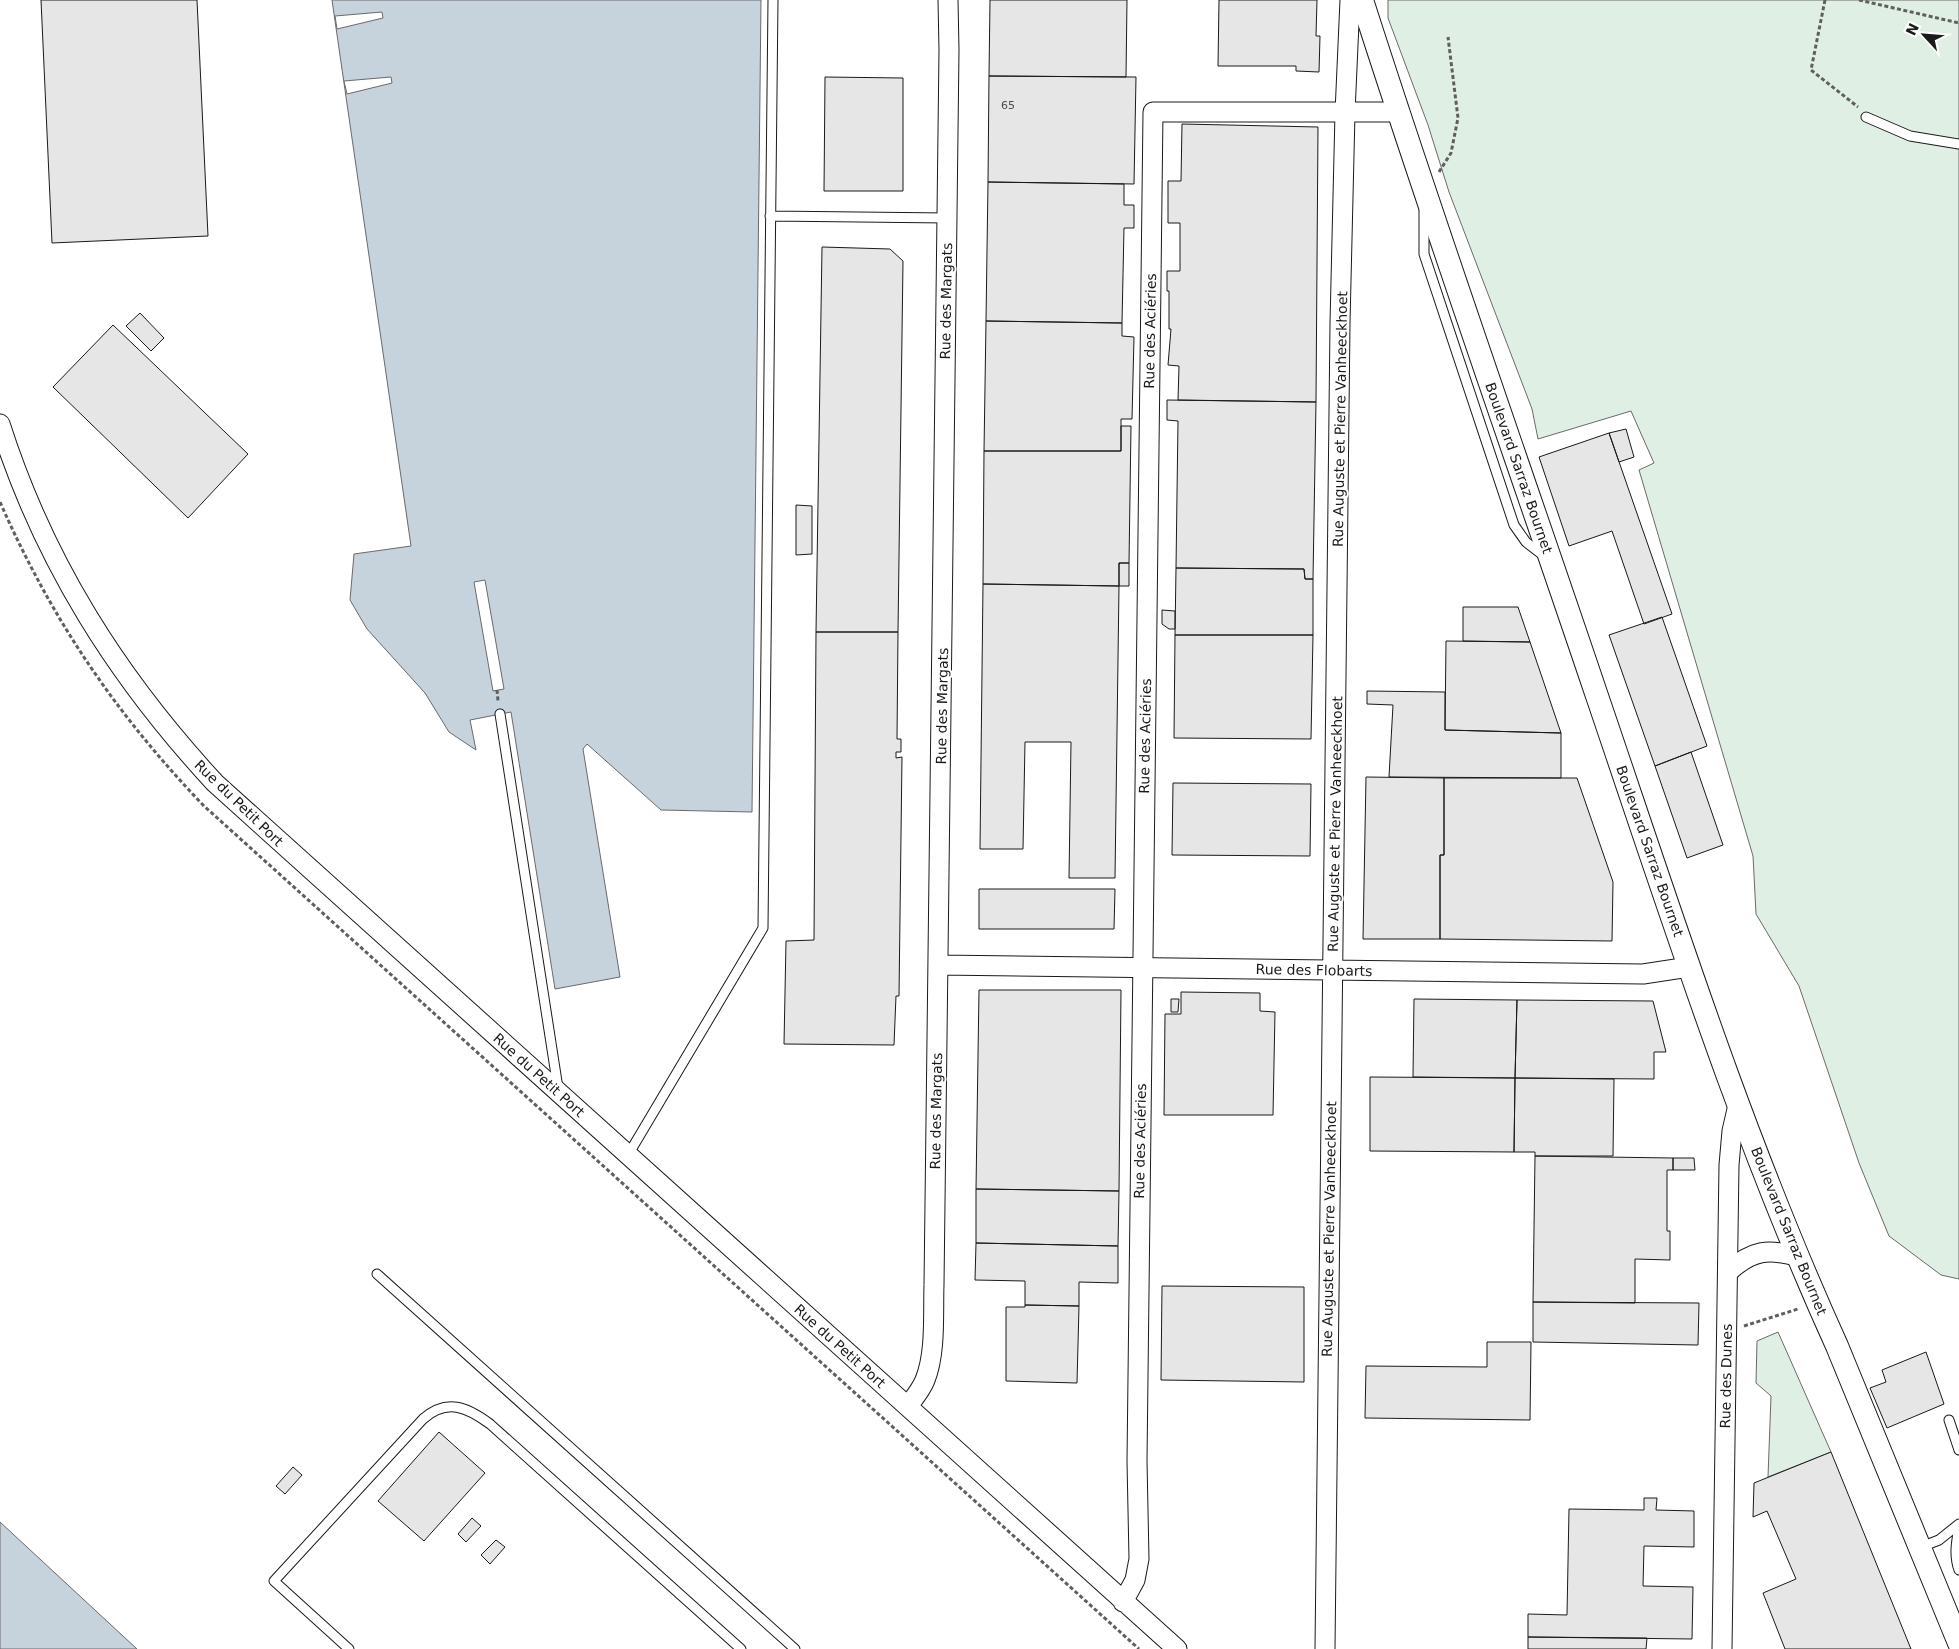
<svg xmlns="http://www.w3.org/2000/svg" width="1959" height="1649" font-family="'DejaVu Sans',sans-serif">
	<rect width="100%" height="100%" fill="#fff"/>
	<!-- green -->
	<path fill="#e0efe3" stroke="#6a6a6a" d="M1388,0h571v1279l-18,-4 -52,-39 -30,-73 -60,-177 -43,-72 -3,-58 -114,-386 15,-7 -23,-52 -93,28 -6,-30 -83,-217 -21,-67 -40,-107z
		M1778,1332l53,120 -63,25 3,-81 -15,-13 1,-42z"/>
	<!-- water -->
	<path fill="#c6d2dc" stroke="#6a6a6a" d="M332,0h429l-9,812 -91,-2 -74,-66 -4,5 37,228 -65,12 -44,-277 -41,8 6,30 -27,-18 -24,-39 -58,-64 -17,-29 4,-46 57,-8z
		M0,1522l137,127h-137z"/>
	<!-- pier -->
	<path fill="#fff" stroke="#6a6a6a" d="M382,12l1,6 -46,11 -2,-13z
		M391,77l1,6 -45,11 -3,-13z
		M485,580l19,109 -11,2 -19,-109z"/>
	<!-- building -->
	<path fill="#e6e6e6" stroke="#1a1a1a" d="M41,0h156l11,236 -156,7z
		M990,0h137l-1,77 -137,-1z
		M1219,0h98l-1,36h4l-1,36 -23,-1v-5h-78z
		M989,76l147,1 -2,107 -146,-2z
		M825,77l78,1v113h-79z
		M1182,124l136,3 -2,275 -138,-2 1,-34 -11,-1 3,-36h-2v-38h-2v-20h13v-48h-12v-42h13z
		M988,182l136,2v21h10v23h-10l-2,95 -136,-2z
		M822,247l68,2 13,12 -5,371h-82z
		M140,313l24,25 -13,13 -25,-25z
		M986,321l136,2v13l12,1 -2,82h-11v32h-137z
		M113,325l135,129 -60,64 -135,-131z
		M1167,400l149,2 -3,177h-8l-1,-10 -128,-1 2,-147 -11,-1z
		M1121,426h10l-2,137h-10v23l-136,-2 1,-133h137z
		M1626,429l8,28 -15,5 -10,-29z
		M1609,433l63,181 -28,10 -32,-93 -43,15 -30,-89z
		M796,505l16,1v48l-16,1z
		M1119,563h10v23h-10z
		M1176,568l128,1 1,10h8v56h-138z
		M983,584l136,2 -4,292h-46l2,-136h-46l-2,107h-43z
		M1463,607h55l12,35 -67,-1z
		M1162,610l13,1v18h-6l-7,-5z
		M1662,617l45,129 -52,20 -46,-131z
		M816,632h82l-1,107h4v13h-5v6l6,-1 -3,239h-3l-2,49 -110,-1 2,-103 28,-1z
		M1175,635h138l-2,104 -137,-1z
		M1446,641l84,1 31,91 -116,-3z
		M1367,691l78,1v38l116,3v45l-172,-1 4,-72 -26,-1z
		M1691,752l32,93 -36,13 -32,-92z
		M1366,777l78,1v77h-4v84h-77z
		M1444,778h133l36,104 -1,59 -172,-2v-84h4z
		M1173,783l138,1 -1,72 -138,-1z
		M979,889h136l-1,40h-135z
		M979,990h142l-2,201 -143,-2z
		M1181,992l79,1v18l15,1 -2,103h-109l1,-101h16z
		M1171,999h8l-1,13h-7z
		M1414,999l103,1 -2,78 -102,-1z
		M1517,1000l136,1 13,51h-12v27l-139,-1z
		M1370,1077l145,1 -1,74 -144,-1z
		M1515,1078l99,1 -1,77h-78v-4h-21z
		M1535,1156l138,2v12h-6v61h3v29l-35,-1v44l-102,-1z
		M1673,1158h21l1,12h-22z
		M976,1189l143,2 -1,55 -142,-3z
		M976,1243l142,3v37l-39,-1v24l-54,-1v-24l-50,-1z
		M1162,1286l142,1v95l-143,-2z
		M1533,1302l166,1 -1,42 -165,-3z
		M1025,1305l54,1 -2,77 -71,-2v-74h19z
		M1487,1342h44l-1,78 -165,-2 1,-52 121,1z
		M1926,1352l18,52 -57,24 -17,-40 16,-6 -4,-12z
		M439,1432l46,41 -61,68 -46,-40z
		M1831,1452l80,197h-126l-22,-56 33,-14 -29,-68 -14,6 1,-34z
		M293,1467l9,8 -17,19 -9,-8z
		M1644,1498h13l-1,12 38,1v36l-50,-1 -1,40 50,1 -1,52 -164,-2v-23l39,1 2,-106 75,1z
		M472,1518l9,8 -15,16 -8,-8z
		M496,1540l9,7 -15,17 -9,-9z
		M1528,1637l119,1 -1,11h-118z"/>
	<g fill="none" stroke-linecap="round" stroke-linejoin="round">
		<!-- service casing -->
		<g stroke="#1a1a1a" stroke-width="11">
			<path id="service" d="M1866,117l44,19 49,8
				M1424,211v43l90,271 12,17 18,14
				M770,216l177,2
				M500,714l58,374
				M628,1155l135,-227 10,-928
				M377,1274l418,375
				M1949,1420l10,30
				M1959,1528c-3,15 -5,28 0,42
				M1921,1547l18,-7 20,-16
				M349,1649l-75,-68 149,-162c24,-21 44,-12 67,5l251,225"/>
		</g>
		<!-- minor casing -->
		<g stroke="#1a1a1a" stroke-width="21">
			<path id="minor" d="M0,424c44,138 117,253 215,359l962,866
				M938,965l705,9 46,-7
				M1728,1272c24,-22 40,-24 71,-15
				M908,1406c6,-8 13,-16 17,-26 11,-27 8,-66 9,-95l15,-1235 -1,-50
				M1123,1602l12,-22 4,-21 -2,-98 16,-1349h245
				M1325,1649l15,-1326 5,-210 5,-113
				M1722,1649l7,-484 3,-34 6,-26"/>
		</g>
		<!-- tertiary casing -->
		<g stroke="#1a1a1a" stroke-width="24">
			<path id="tertiary" d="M1362,0c74,232 156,462 234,693 75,220 145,442 241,653l122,297"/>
		</g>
		<!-- path -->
		<path stroke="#5f5f5f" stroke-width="3" stroke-dasharray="4 2.5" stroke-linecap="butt" d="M1825,0l-14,70 47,37
			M1859,0l100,23
			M1439,172l12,-19 7,-35 -10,-81
			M0,502c52,118 115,211 204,304l935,843
			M497,690l1,11
			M1744,1326l54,-17"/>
		<!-- service -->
		<use href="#service" stroke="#fff" stroke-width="9"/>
		<!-- minor -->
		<use href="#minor" stroke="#fff" stroke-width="19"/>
		<!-- tertiary -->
		<use href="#tertiary" stroke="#fff" stroke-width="22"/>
	</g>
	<g text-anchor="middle" stroke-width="4" stroke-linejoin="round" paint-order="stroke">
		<!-- number labels -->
		<g font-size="11" fill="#4d4d4d">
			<text x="1008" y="109">65</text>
		</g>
		<!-- street labels -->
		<g font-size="14" fill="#1a1a1a" stroke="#fff">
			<text transform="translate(946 301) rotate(-89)" y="5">Rue des Margats</text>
			<text transform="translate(1150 331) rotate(-89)" y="5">Rue des Aciéries</text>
			<text transform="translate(1340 419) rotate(-89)" y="5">Rue Auguste et Pierre Vanheeckhoet</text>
			<text transform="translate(1519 468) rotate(71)" y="5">Boulevard Sarraz Bournet</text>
			<text transform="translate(942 706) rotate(-89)" y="5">Rue des Margats</text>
			<text transform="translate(1145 736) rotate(-89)" y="5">Rue des Aciéries</text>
			<text transform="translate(239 803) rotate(44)" y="5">Rue du Petit Port</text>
			<text transform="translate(1335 824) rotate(-89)" y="5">Rue Auguste et Pierre Vanheeckhoet</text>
			<text transform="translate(1650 851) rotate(71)" y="5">Boulevard Sarraz Bournet</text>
			<text transform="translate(1314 970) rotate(1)" y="5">Rue des Flobarts</text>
			<text transform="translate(539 1075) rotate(42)" y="5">Rue du Petit Port</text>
			<text transform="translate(936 1111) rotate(-89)" y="5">Rue des Margats</text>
			<text transform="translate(1140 1141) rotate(-89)" y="5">Rue des Aciéries</text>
			<text transform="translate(1329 1229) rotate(-89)" y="5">Rue Auguste et Pierre Vanheeckhoet</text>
			<text transform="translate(1789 1231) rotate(68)" y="5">Boulevard Sarraz Bournet</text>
			<text transform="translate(840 1346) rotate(42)" y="5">Rue du Petit Port</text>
			<text transform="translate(1726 1376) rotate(-89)" y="5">Rue des Dunes</text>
		</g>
	</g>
	<!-- north arrow -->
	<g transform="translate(1924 35) rotate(296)" stroke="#ffffff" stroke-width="4" paint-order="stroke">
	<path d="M0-4L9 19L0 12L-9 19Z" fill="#1a1a1a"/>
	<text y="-8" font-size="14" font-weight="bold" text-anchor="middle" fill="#1a1a1a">N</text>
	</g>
</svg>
